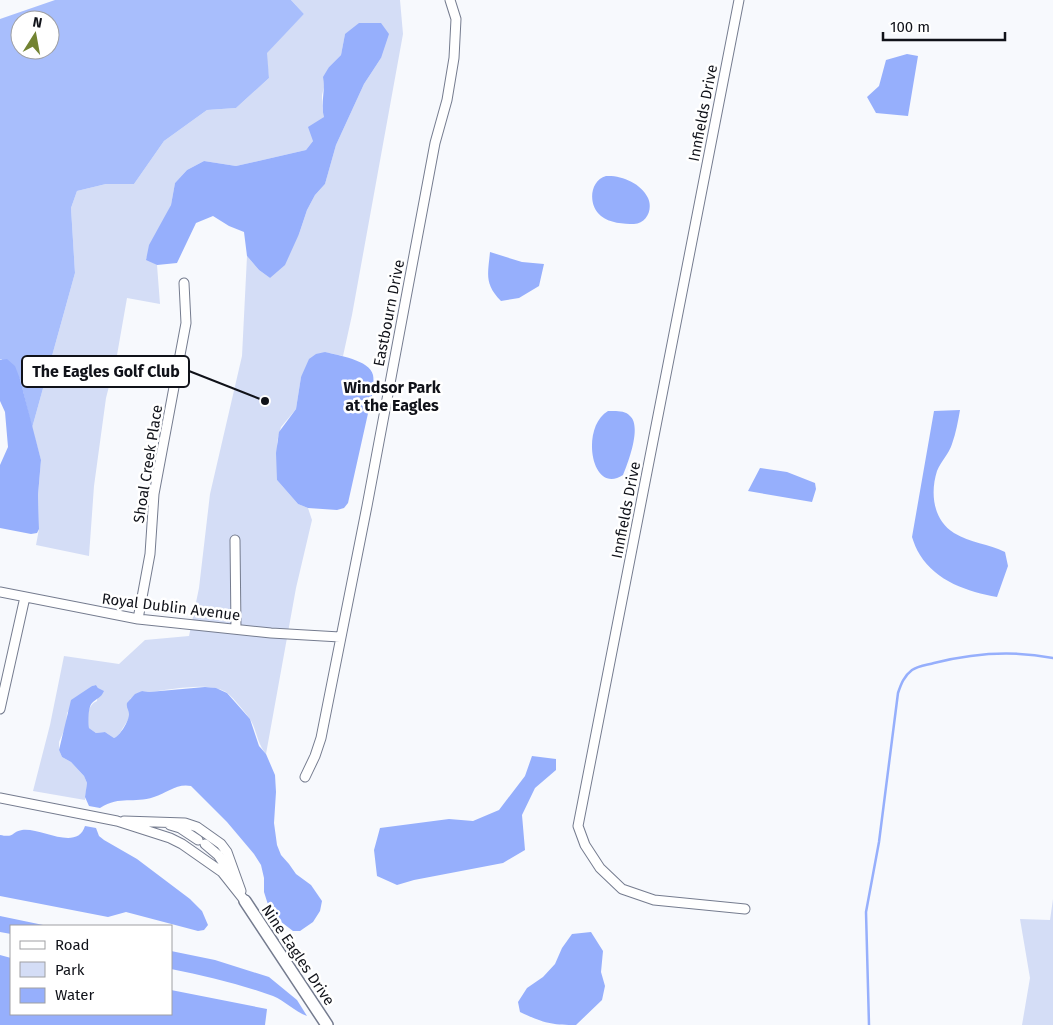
<svg xmlns="http://www.w3.org/2000/svg" width="1053" height="1025" font-family="'Fira Sans',sans-serif">
	<rect width="100%" height="100%" fill="#f7f9fd"/>
	<!-- green -->
	<path fill="#d4ddf6" d="M291,0h109l3,34 -51,281 -9,41 -18,-4 -24,25 -5,32 -15,18 -4,15v38l21,24 10,4 4,12 -16,68 -30,166c-10,-13 -9,-24 -16,-35 -5,-7 -18,-23 -24,-27 -18,-11 -57,-2 -77,0l-7,-1 -12,8 -1,19 -11,18 -4,2 -9,-6 -9,1 -7,-5c-2,-10 -2,-23 8,-27l1,-13 -2,-3 -4,1 -25,27 -1,13 -7,16v8l3,7 9,5 13,14 3,7 -2,17 -52,-9 17,-66 14,-69 55,8 26,-24 44,-4 10,-48 11,-94 32,-138 5,-100 12,14 11,8 29,-44 8,-24 8,-15 10,-11 11,-39 28,-61 17,-26 -36,-24 -4,21 -12,12 -7,28v13l2,9 -11,24 -7,9 -70,16 -32,-5 -17,9 -12,13 -4,22 -25,54 11,6 3,39 -33,-6 -10,57 -11,43 -12,88 -5,70 -53,-11 3,-16 -1,-34 3,-35 -9,-32 43,-155 -4,-65 6,-17 29,-7h28l30,-43 43,-31 29,-2 33,-30 -3,-25 38,-39z
		M1053,899v126h-31l8,-47 -10,-59 30,1z"/>
	<!-- forest -->
	<path fill="#a8befc" fill-rule="evenodd" d="M55,0h236l13,14 -37,39 2,25 -33,30 -29,2 -43,31 -30,43h-28l-29,7 -6,17 4,65 -43,155 -12,-49 -19,-20 -1,1v-341zM20,20h30v30h-30z"/>
	<!-- water -->
	<path fill="#96affc" d="M359,23h22l8,11 -8,24 -17,26 -28,61 -11,39 -10,11 -8,15 -8,24 -14,31 -15,13 -11,-8 -12,-14 -3,-24 -15,-6 -16,-10 -17,7 -19,40 -20,2 -11,-5 3,-15 22,-40 4,-22 12,-13 17,-9 32,5 70,-16 7,-9 -5,-14 16,-10c-4,-14 2,-26 -1,-40l6,-10 12,-12 4,-21z
		M907,54l11,2 -10,60 -32,-3 -9,-16 12,-11 7,-26z
		M606,176c15,-1 35,7 42,22 5,11 -1,25 -14,26 -10,0 -25,-1 -33,-8 -13,-10 -12,-35 5,-40z
		M490,252l32,10 22,2 -5,22 -20,12 -18,3c-17,-17 -13,-27 -11,-49z
		M325,352c12,3 45,8 48,23 1,5 0,11 0,16l-25,112 -4,5 -7,2 -29,-2 -10,-4 -21,-24 -1,-27 3,-21 17,-23 5,-32 8,-18 7,-5z
		M7,359l8,7 5,13 21,81 -3,35 1,34 -2,4 -6,1 -31,-6v-63l8,-18 -3,-35 -5,-11v-41z
		M960,410c-2,11 -4,23 -8,34 -3,10 -11,17 -15,27 -7,22 -4,49 17,62 16,10 35,11 51,19l3,14 -11,31c-29,-5 -61,-16 -77,-42 -4,-6 -6,-12 -8,-18l22,-126z
		M608,411c7,0 17,-1 22,5 12,10 -2,47 -7,59 -32,21 -43,-48 -15,-64z
		M760,468l27,4 28,11 1,6 -4,13 -64,-11z
		M96,685l2,3 6,3c-3,7 -7,7 -12,12 -4,4 -4,19 -3,25l7,5 9,-1 9,6c6,-2 15,-17 15,-24 0,-4 -3,-6 -2,-11l8,-9 7,-3 7,1 56,-5 11,1 11,5 23,26 9,27 7,8 9,21 1,17 -2,31 3,22 4,10 8,9 7,10 15,11 11,16 -2,10 -7,11 -13,9h-7l-13,-10 -10,-10 -6,-19v-14l-3,-13 -7,-11 -27,-32 -36,-36c-14,-3 -24,7 -37,11 -21,7 -33,-2 -54,11l-11,-2 -4,-9 2,-14 -3,-7 -13,-14 -9,-5 -3,-7 12,-50 21,-14z
		M532,756l24,3v11l-21,18 -13,27 3,35 -22,13 -89,17 -17,5 -20,-9 -3,-26 6,-22 69,-9 24,2 26,-11 26,-34z
		M85,826l11,2 3,8 5,4 33,19 53,40 12,12 6,14 -4,5 -6,1 -72,-19 -18,5 -108,-21v-61c15,3 11,-3 22,-5 18,-3 55,22 63,-4z
		M0,916l48,10h-37v8l-11,-2z
		M591,932l12,19 -2,21 4,14 -3,14 -26,25c-24,0 -33,-2 -56,-13l-2,-10 9,-14 16,-11 12,-13 7,-16 10,-14z
		M171,951l44,9 54,17 28,23 10,16c-13,-5 -22,-15 -34,-20 -33,-12 -67,-20 -102,-27z
		M0,955l11,3v56h160v-24l96,19 -2,16h-265z"/>
	<g fill="none" stroke-linecap="round" stroke-linejoin="round">
		<!-- stream -->
		<path stroke="#96affc" stroke-width="2.5" d="M869,1025l-3,-113 13,-70 19,-149c3,-9 6,-17 14,-23 6,-4 15,-5 22,-7 39,-10 79,-13 119,-5"/>
		<!-- minor casing -->
		<g stroke="#757c8f" stroke-width="11">
			<path id="minor" d="M739,0l-161,826 7,19 15,23 22,21 32,11 91,9
				M235,540l1,89
				M0,592l138,27 133,14 69,4
				M138,619l12,-65 4,-60 32,-171 -2,-40
				M0,709l25,-112
				M305,777l10,-21 6,-18 46,-232 68,-363 12,-43 7,-42 2,-39 -6,-19
				M0,798l117,23 53,17 12,6 40,28 23,29
				M124,821l61,2 12,4 24,17 6,8 14,39
				M170,825l10,3 18,12
				M205,844l13,11 14,21"/>
		</g>
		<!-- tertiary casing -->
		<g stroke="#757c8f" stroke-width="14">
			<path id="tertiary" d="M245,901l82,124"/>
		</g>
		<!-- minor -->
		<use href="#minor" stroke="#fff" stroke-width="9"/>
		<!-- tertiary -->
		<use href="#tertiary" stroke="#fff" stroke-width="11"/>
	</g>
	<g text-anchor="middle" stroke-width="5" stroke-linejoin="round" paint-order="stroke">
		<!-- street labels -->
		<g font-size="15" fill="#101219" stroke="#fff">
			<text transform="translate(703 113) rotate(-79)" y="5">Innfields Drive</text>
			<text transform="translate(389 313) rotate(-79)" y="5">Eastbourn Drive</text>
			<text transform="translate(148 464) rotate(-81)" y="5">Shoal Creek Place</text>
			<text transform="translate(626 510) rotate(-79)" y="5">Innfields Drive</text>
			<text transform="translate(171 607) rotate(7)" y="5">Royal Dublin Avenue</text>
			<text transform="translate(298 955) rotate(56)" y="5">Nine Eagles Drive</text>
		</g>
		<!-- neighbourhood labels -->
		<g font-size="16" font-weight="bold" fill="#101219" stroke="#fff">
			<text x="392" y="393">Windsor Park<tspan x="392" dy="18">at the Eagles</tspan></text>
		</g>
	</g>
	<!-- callouts -->
	<path fill="none" stroke="#101219" stroke-width="2" d="M265 401L189 371"/>
	<circle fill="#101219" stroke="#fff" stroke-width="2" cx="265" cy="401" r="5"/>
	<rect fill="#fff" stroke="#101219" stroke-width="2" x="22" y="356" width="167" height="31" rx="5"/>
	<g font-size="16" text-anchor="middle" font-weight="bold" fill="#101219">
		<text x="106" y="377">The Eagles Golf Club</text>
	</g>
	<!-- legend -->
	<rect x="10" y="925" width="162" height="90" fill="#ffffff" stroke="#9fa0a3"/>
	<rect x="20" y="941" width="25" height="8" fill="#ffffff" stroke="#9fa0a3"/>
	<text x="55" y="950" font-size="15" fill="#101219">Road</text>
	<rect x="20" y="962" width="25" height="15" fill="#d4ddf6" stroke="#9fa0a3"/>
	<text x="55" y="975" font-size="15" fill="#101219">Park</text>
	<rect x="20" y="988" width="25" height="15" fill="#96affc" stroke="#9fa0a3"/>
	<text x="55" y="1000" font-size="15" fill="#101219">Water</text>
	<!-- north arrow -->
	<g transform="translate(35 35) rotate(11)"><circle r="24" fill="#ffffff" stroke="#9fa0a3"/>
	<path d="M0-4L9 19L0 12L-9 19Z" fill="#728332"/>
	<text y="-8" font-size="14" font-weight="bold" text-anchor="middle" fill="#101219">N</text>
	</g>
	<!-- scale -->
	<path d="M883 32v8h122v-8" fill="none" stroke="#101219" stroke-width="2.5"/>
	<text x="890" y="32" font-size="15" fill="#101219" stroke="#ffffff" stroke-width="4" paint-order="stroke">100 m</text>
</svg>
